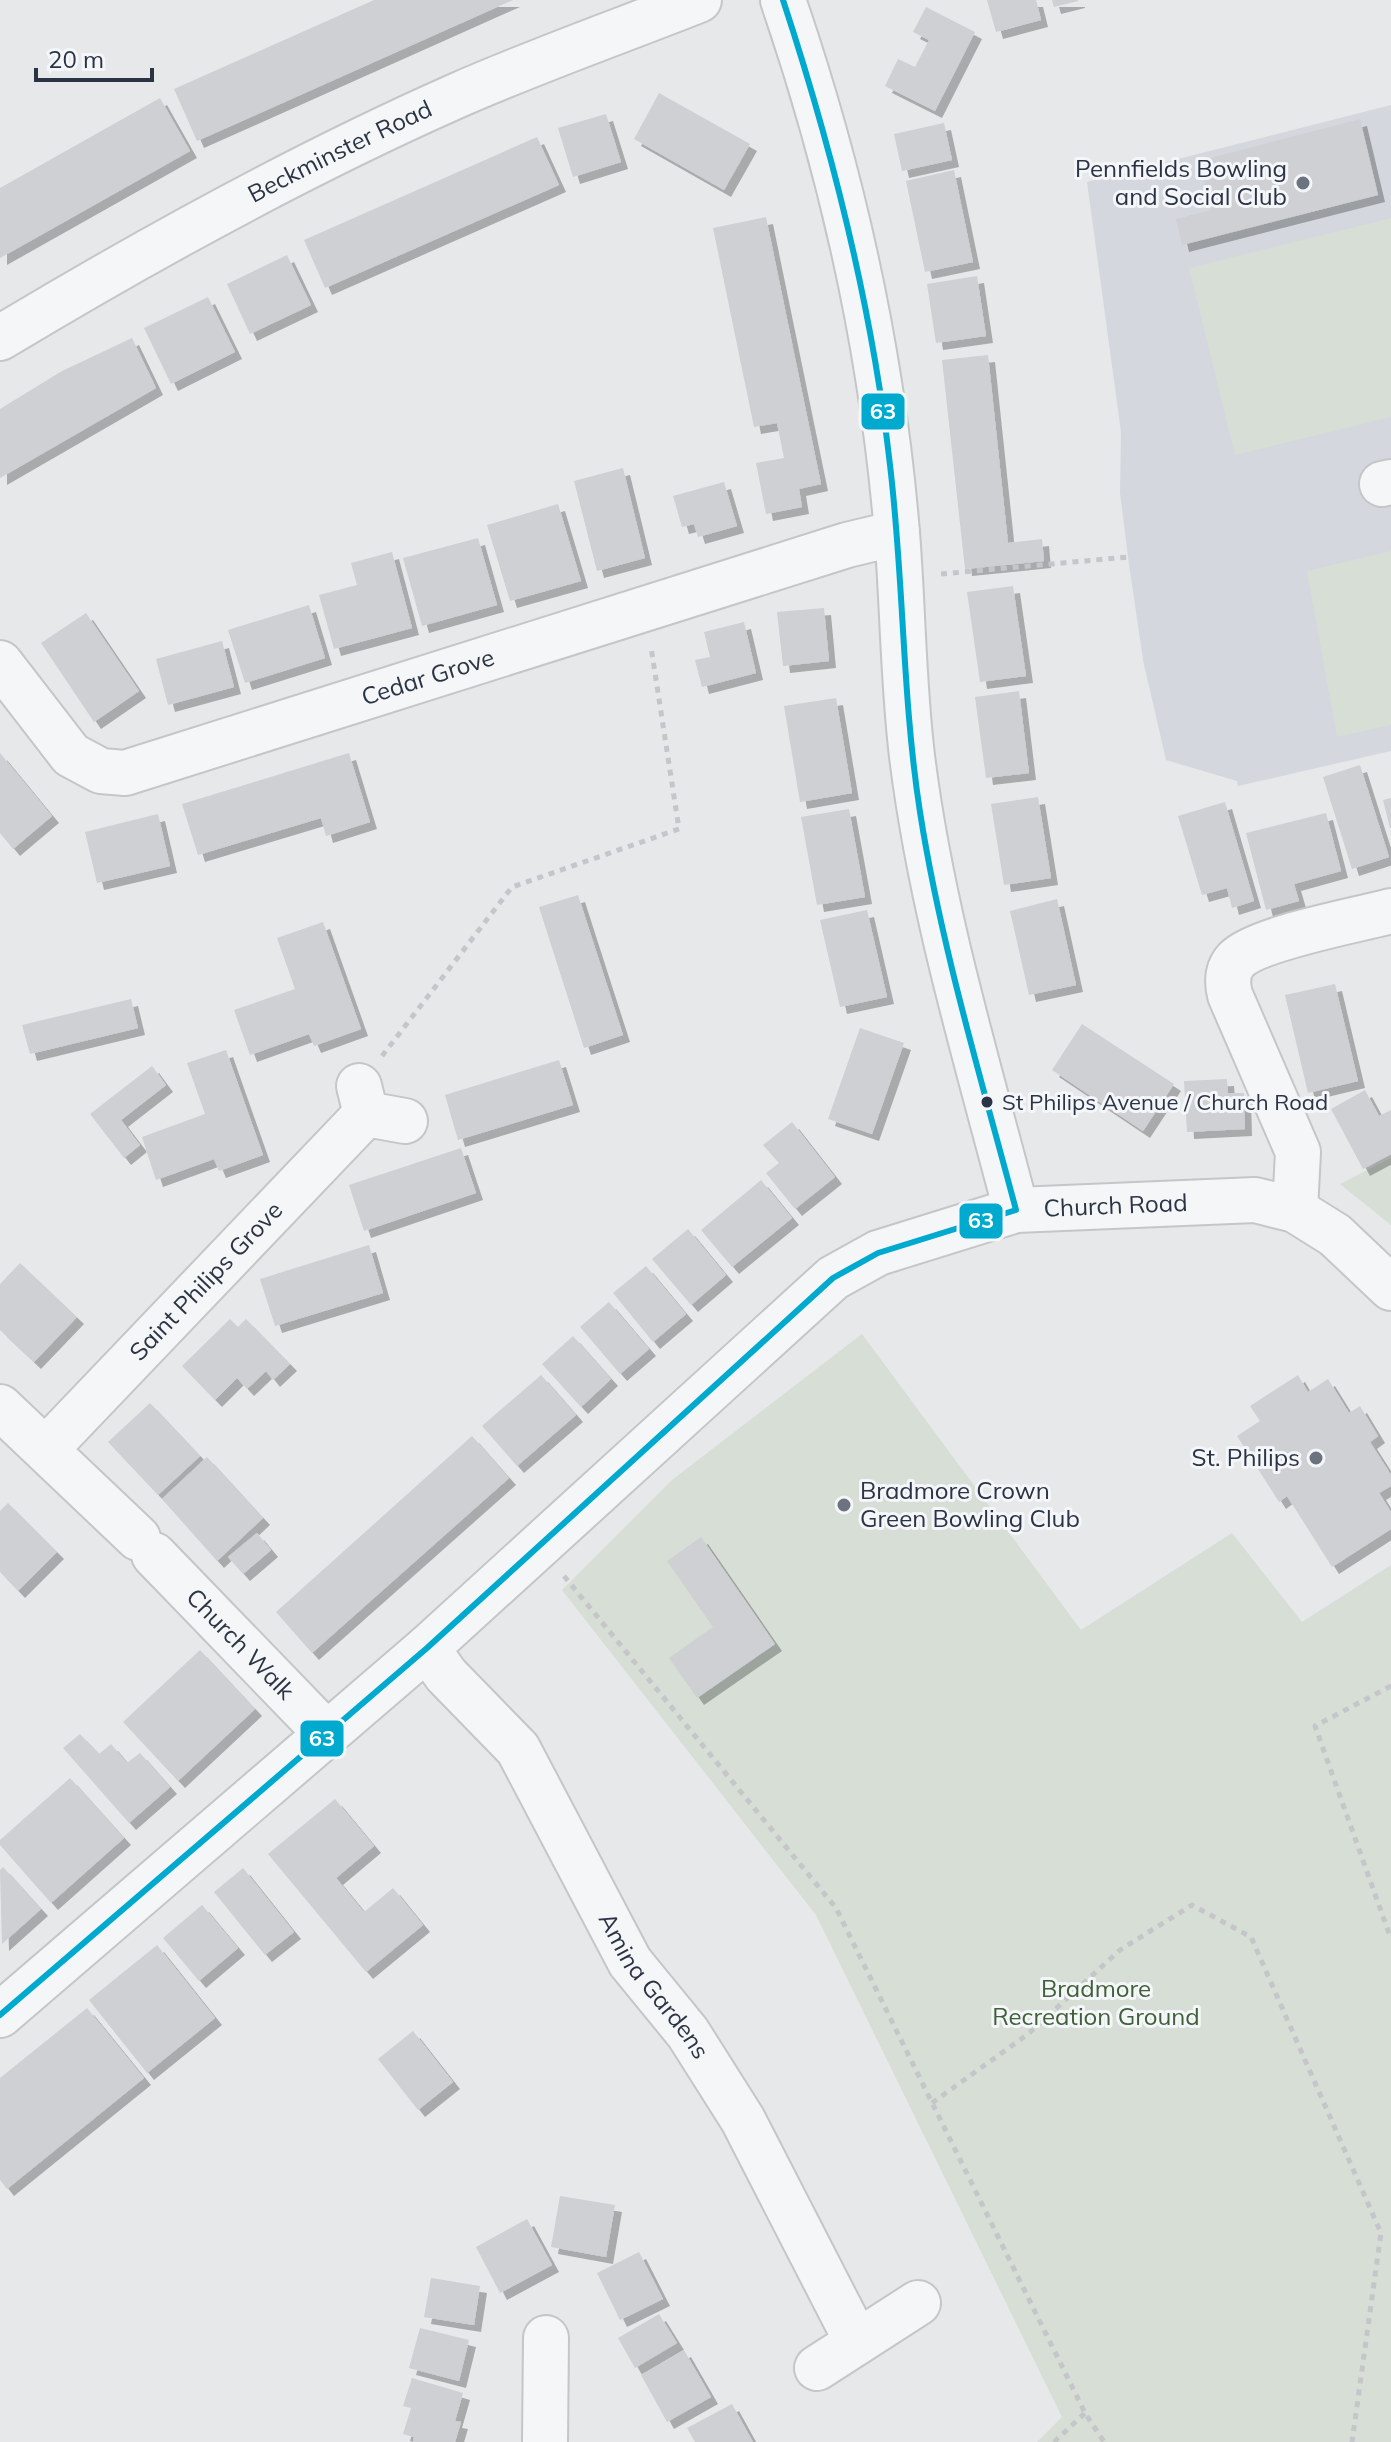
<svg xmlns="http://www.w3.org/2000/svg" width="1391" height="2442" font-family="Mulish,sans-serif">
	<defs>
		<filter id="shadow"><feDropShadow dx="7" dy="7" stdDeviation="0" flood-color="#0004"/></filter>
	</defs>
	<rect width="100%" height="100%" fill="#e6e8ea"/>
	<!-- built -->
	<path fill="#d4d7dd" d="M1391,105v646l-153,35 -1,-5 -71,-21 -23,-100 -15,-103 -8,-64 1,-61 -34,-250z"/>
	<!-- green -->
	<path fill="#d6ded6" d="M1391,218v199l-156,38 -46,-187z
		M1391,551v174l-54,12 -30,-166z
		M1391,1158v67l-51,-41z
		M862,1334l219,296 151,-97 70,89 89,-57v877h-354l25,-25 -246,-502 -254,-325 110,-110z"/>
	<!-- building -->
	<path fill="#ced0d3" filter="url(#shadow)" d="M374,0h139l-316,141 -23,-52z
		M987,0h49l5,20 -45,12z
		M1052,0h26v1l-24,6z
		M926,7l49,25 -40,79 -50,-25 13,-27 17,8 14,-27 -16,-8z
		M659,93l91,51 -26,46 -90,-51z
		M160,98l30,53 -190,107v-70z
		M606,114l15,48 -48,15 -15,-49z
		M1360,119l18,76 -196,50 -6,-26 35,-9 -12,-49z
		M944,123l8,37 -50,11 -8,-37z
		M537,137l22,48 -234,103 -21,-48z
		M954,170l19,92 -48,10 -19,-91z
		M766,217l55,267 -22,5 3,18 -36,7 -10,-51 28,-5 -7,-35 -23,4 -41,-199z
		M287,255l24,50 -61,29 -23,-50z
		M977,276l9,60 -50,7 -9,-59z
		M208,297l27,55 -64,32 -27,-56z
		M132,338l24,50 -156,90v-69l62,-38z
		M988,355l20,188 34,-4 2,22 -79,8 -23,-209z
		M623,468l22,90 -48,13 -23,-90z
		M724,482l13,44 -39,11 -4,-13 -12,3 -9,-31z
		M558,504l23,77 -71,20 -23,-76z
		M478,538l19,67 -75,21 -19,-68z
		M392,552l20,76 -78,21 -15,-54 38,-10 -6,-22z
		M1013,586l13,90 -46,6 -13,-90z
		M309,605l16,53 -80,25 -17,-53z
		M824,608l5,53 -46,5 -6,-54z
		M86,613l53,78 -45,31 -53,-79z
		M744,622l12,51 -54,14 -7,-27 15,-3 -6,-25z
		M222,641l12,46 -66,18 -12,-46z
		M1019,691l10,82 -43,5 -11,-81z
		M836,698l16,95 -52,9 -16,-96z
		M0,753l52,63 -39,33 -13,-16z
		M349,753l21,69 -44,14 -5,-18 -123,37 -16,-51z
		M1360,765l29,92 -37,12 -29,-92z
		M1038,797l13,81 -47,7 -13,-81z
		M1391,798v30h-1l-7,-28z
		M1225,802l29,99 -22,7 -5,-20 -25,7 -24,-79z
		M849,809l16,88 -48,8 -16,-88z
		M1326,813l15,58 -47,13 5,17 -33,9 -20,-77z
		M158,814l12,52 -73,17 -12,-51z
		M578,895l45,140 -39,13 -45,-141z
		M1057,899l19,86 -47,10 -19,-84z
		M867,910l20,87 -47,10 -20,-87z
		M323,922l38,107 -47,17 -5,-12 -59,21 -16,-45 61,-21 -18,-51z
		M1335,984l23,97 -50,12 -23,-98z
		M131,999l7,29 -108,26 -8,-29z
		M1082,1024l92,60 -31,47 -91,-61z
		M860,1028l44,15 -32,91 -44,-15z
		M226,1050l37,105 -44,16 -5,-12 -58,21 -14,-43 63,-23 -18,-51z
		M559,1060l14,45 -115,35 -13,-45z
		M152,1066l14,19 -45,35 19,25 -16,13 -34,-44z
		M1227,1079l1,14h16l1,36 -58,3 -3,-51z
		M1365,1090l14,26 12,-6v44l-28,15 -32,-60z
		M792,1122l43,55 -40,32 -29,-36 13,-10 -16,-18z
		M461,1148l15,45 -112,38 -15,-46z
		M761,1180l31,38 -60,49 -31,-37z
		M688,1229l38,46 -35,30 -39,-46z
		M369,1245l14,48 -108,33 -15,-47z
		M20,1263l57,54 -43,45 -34,-32v-46z
		M646,1266l40,48 -33,28 -40,-49z
		M609,1302l40,47 -29,25 -40,-47z
		M230,1319l8,8 8,-8 44,45 -17,16 -7,-9 -19,18 -10,-11 -22,22 -33,-34z
		M573,1336l38,43 -30,28 -39,-43z
		M541,1375l35,40 -59,51 -35,-40z
		M1298,1375l10,17 20,-13 21,34 11,-7 18,30 -8,6 21,33v11l-12,7 12,19v17l-59,38 -45,-71 -8,6 -42,-66 23,-15 -10,-15z
		M150,1403l50,53 -42,39 -50,-53z
		M472,1436l37,42 -197,175 -36,-41z
		M207,1457l56,61 -46,43 -55,-62z
		M8,1503l49,49 -39,39 -18,-19v-61z
		M257,1533l14,17 -28,24 -15,-17z
		M701,1537l74,107 -78,54 -28,-40 44,-31 -46,-66z
		M200,1650l55,59 -77,72 -55,-59z
		M80,1734l19,20 12,-10 16,19 13,-10 30,34 -41,36 -66,-75z
		M70,1778l54,60 -73,65 -51,-58v-5z
		M335,1799l39,47 -38,32 28,34 29,-24 30,37 -57,47 -98,-118z
		M3,1867l38,42 -39,35 -2,-74z
		M243,1868l51,64 -29,23 -51,-63z
		M202,1905l36,43 -39,33 -36,-43z
		M157,1945l58,73 -68,55 -58,-73z
		M87,2008l57,70 -137,111 -7,-9v-102z
		M413,2031l40,51 -35,28 -40,-51z
		M560,2196l55,9 -9,52 -55,-10z
		M527,2219l25,46 -52,28 -24,-46z
		M639,2252l24,47 -43,21 -23,-47z
		M431,2278l49,8 -6,39 -50,-8z
		M659,2314l18,29 -42,25 -17,-30z
		M420,2328l49,12 -10,41 -50,-13z
		M684,2350l27,47 -44,25 -26,-47z
		M412,2378l51,15 -8,28 6,1 -6,20h-42l1,-5 -11,-3 8,-26 -8,-2z
		M732,2404l21,38h-58l-8,-14z"/>
	<g fill="none" stroke-linecap="round" stroke-linejoin="round">
		<!-- minor casing -->
		<g stroke="#c4c6c8" stroke-width="48">
			<g id="minor">
				<path d="M783,0c59,172 99,351 114,533 6,74 6,149 15,223 19,154 65,304 104,454"/>
				<path id="s1" d="M0,338c148,-89 298,-172 456,-242 79,-35 162,-64 243,-96"/>
				<path d="M1382,484l9,-2"/>
				<path id="s2" d="M0,663l71,92 30,16 24,2 722,-228 50,-12"/>
				<path d="M359,1086l7,28 39,7"/>
				<path d="M1295,1210l3,-58 -68,-157c-3,-12 -3,-25 6,-35 21,-22 122,-40 155,-49"/>
				<path d="M0,1407l138,131"/>
				<path id="s3" d="M46,1449l320,-335"/>
				<path id="s4" d="M154,1555l173,179"/>
				<path id="s5" d="M427,1648l19,27 72,74 112,213 58,71 55,87 114,222"/>
				<path id="s6" d="M0,2015l427,-367 406,-370 45,-25 138,-43 239,-10 40,10 40,25 56,53"/>
				<path d="M817,2368l101,-65"/>
				<path d="M545,2442l1,-104"/>
			</g>
		</g>
		<!-- path -->
		<path stroke="#c5c6ca" stroke-width="5" stroke-dasharray="6 6" stroke-linecap="butt" d="M941,574l187,-17
			M382,1056l130,-169 167,-58 -28,-182
			M564,1576l272,332 249,505 19,29
			M1391,1686l-76,40 76,213
			M932,2103l96,-69 92,-84 72,-45 59,32 130,296 -29,209
			M1054,2442l31,-29"/>
		<!-- minor -->
		<use href="#minor" stroke="#f5f6f7" stroke-width="44"/>
		<!-- bus-1 casing -->
		<g stroke="#f4f6f9" stroke-width="12">
			<path id="bus-1" d="M0,2015l427,-367 406,-370 45,-25 138,-43c-35,-132 -75,-264 -96,-398 -18,-115 -16,-231 -30,-347 -18,-159 -57,-313 -107,-465"/>
		</g>
		<!-- bus-1 -->
		<use href="#bus-1" stroke="#00a9ce" stroke-width="6"/>
	</g>
	<!-- markers -->
	<g fill="#6c737f" stroke="#f4f6f9" stroke-width="3">
		<circle cx="1303" cy="183" r="8"/>
		<circle cx="1316" cy="1458" r="8"/>
		<circle cx="844" cy="1505" r="8"/>
	</g>
	<circle fill="#2b3445" stroke="#f4f6f9" stroke-width="3" cx="987" cy="1102" r="7"/>
	<g text-anchor="middle" stroke-width="6" stroke-linejoin="round" paint-order="stroke">
		<!-- bus labels -->
		<g font-size="22" fill="#2b3445" stroke="#f4f6f9" text-anchor="start">
			<text x="1002" y="1110">St Philips Avenue / Church Road</text>
		</g>
		<!-- street labels -->
		<g font-size="24" fill="#2b3445" stroke="#f4f6f9">
			<text dy="8" stroke="none"><textPath href="#s1" startOffset="388">Beckminster Road</textPath></text>
			<text dy="8" stroke="none"><textPath href="#s2" startOffset="492">Cedar Grove</textPath></text>
			<text dy="8" stroke="none"><textPath href="#s6" startOffset="1408">Church Road</textPath></text>
			<text dy="8" stroke="none"><textPath href="#s3" startOffset="232">Saint Philips Grove</textPath></text>
			<text dy="8" stroke="none"><textPath href="#s4" startOffset="124">Church Walk</textPath></text>
			<text dy="8" stroke="none"><textPath href="#s5" startOffset="410">Amina Gardens</textPath></text>
		</g>
		<!-- poi labels -->
		<g font-size="24" fill="#2b3445" stroke="#f4f6f9" text-anchor="end">
			<text x="1287" y="177">Pennfields Bowling<tspan x="1287" dy="28">and Social Club</tspan></text>
			<text x="1300" y="1466">St. Philips</text>
			<text x="860" y="1499" text-anchor="start">Bradmore Crown<tspan x="860" dy="28">Green Bowling Club</tspan></text>
		</g>
		<!-- park labels -->
		<g font-size="24" fill="#3f6138" stroke="#f4f6f9">
			<text x="1096" y="1997">Bradmore<tspan x="1096" dy="28">Recreation Ground</tspan></text>
		</g>
	</g>
	<g stroke="#f4f6f9" stroke-width="3">
		<rect x="860" y="392" width="46" height="39" rx="8" fill="#00a9ce"/>
		<rect x="958" y="1202" width="46" height="38" rx="8" fill="#00a9ce"/>
		<rect x="299" y="1719" width="46" height="39" rx="8" fill="#00a9ce"/>
	</g>
	<g font-size="22" text-anchor="middle" font-weight="bold" fill="#fff">
		<text x="883" y="419">63</text>
		<text x="981" y="1228">63</text>
		<text x="322" y="1746">63</text>
	</g>
	<!-- scale -->
	<path d="M36 68v12h116v-12" fill="none" stroke="#2b3445" stroke-width="4"/>
	<text x="48" y="68" font-size="24" fill="#2b3445" stroke="#f4f6f9" stroke-width="6" paint-order="stroke">20 m</text>
</svg>
